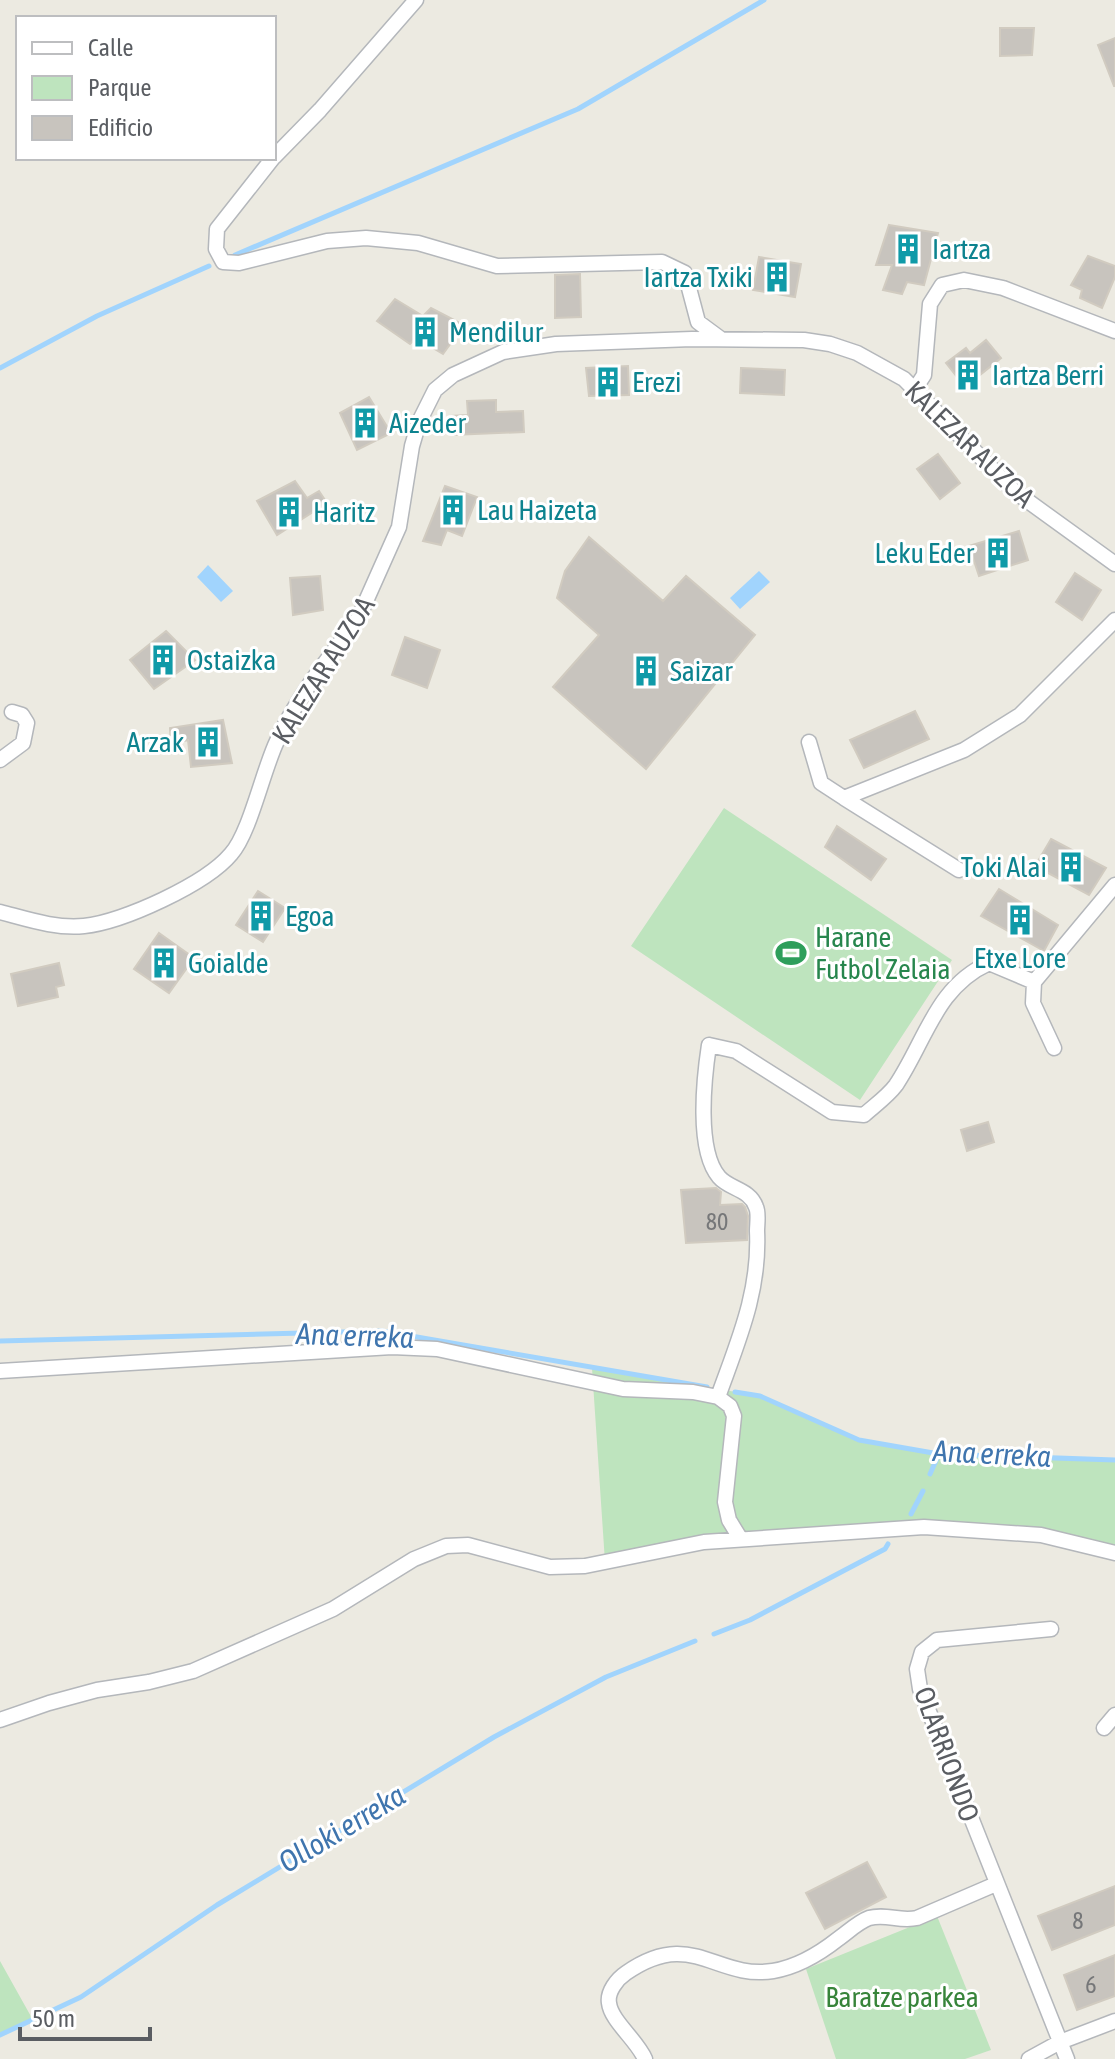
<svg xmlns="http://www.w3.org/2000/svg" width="1115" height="2059" font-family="'Asap Condensed',sans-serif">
	<rect width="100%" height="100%" fill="#eceae1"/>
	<!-- green -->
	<path fill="#bee4be" d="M724,808l228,152 -92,140 -229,-154z
		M592,1368l168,28 99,44 80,14 176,6v93l-138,-23 -208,5 -164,27z
		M937,1916l54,134 -26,9h-129l-30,-90z
		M0,1961l33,59 -33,16z"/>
	<!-- water -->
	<path fill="#a1d4fd" d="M208,565l25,26 -12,11 -24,-25z
		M759,571l11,11 -30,27 -10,-11z"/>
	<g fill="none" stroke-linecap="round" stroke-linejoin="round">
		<!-- stream -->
		<path stroke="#a1d4fd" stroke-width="5" d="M235,255l343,-146 186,-109
			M0,368l97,-52 112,-50
			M0,1341l382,-10 325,56
			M735,1392l25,4 99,44 80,14 176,6
			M930,1474l9,-20
			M911,1514l12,-23
			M714,1634l36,-14 135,-71 3,-5
			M0,2035l81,-38 136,-92 277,-168 112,-60 89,-36"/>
	</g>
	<!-- building -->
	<path fill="#c8c4be" stroke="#d1cbc0" stroke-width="2" d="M1000,28h34l-2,27 -32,1z
		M1115,38v48h-1l-16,-41z
		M889,225l49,8 -14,52 -17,-3 -5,12 -19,-4 9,-25h-16z
		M1088,256l27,10v11l-13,31 -22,-10 2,-8 -11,-5z
		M759,257l42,7 -6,33 -42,-7z
		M580,274l1,43 -26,1v-43z
		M395,299l28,17 8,-8 33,17 -21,29 -27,-16 -6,6 -33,-23z
		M986,340l15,18 -36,29 -19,-24 20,-15 4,5z
		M628,366l1,29 -40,1 -3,-28z
		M741,368l44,2 -1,25 -44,-2z
		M369,397l22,36 -34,17 -17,-37z
		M496,400v12l27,-1 1,21 -72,3 -1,-19 17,-1 -1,-14z
		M938,454l22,29 -20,16 -23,-30z
		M295,481l12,17 12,-7 8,12 -50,32 -20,-34z
		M445,486l32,11 -15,39 -15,-6 -6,15 -18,-4z
		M1019,531l9,29 -49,16 -10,-30z
		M589,537l74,64 23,-25 69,59 -109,134 -93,-82 46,-52 -42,-37 8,-27z
		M1075,573l26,17 -19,30 -26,-18z
		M320,576l3,34 -30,5 -3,-37z
		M166,631l29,29 -41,29 -24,-29z
		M405,637l35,13 -13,38 -35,-13z
		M915,711l14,28 -65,29 -14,-28z
		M223,720l9,43 -41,4 -3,-27 -17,4 -1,-16z
		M837,826l49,33 -15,21 -46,-33z
		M1051,839l55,29 -17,27 -54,-29z
		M999,889l59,36 -14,26 -63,-35z
		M258,891l27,17 -22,34 -27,-17z
		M159,933l35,25 -25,35 -35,-24z
		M59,963l5,22 -8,2 2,10 -40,9 -7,-32z
		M988,1122l6,20 -27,9 -6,-21z
		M716,1188l5,4 -1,13 22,-1 3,3 3,9 -1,24 -61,3 -5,-53z
		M867,1862l19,35 -61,32 -19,-36z
		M1115,1886v39l-63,25 -14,-34z
		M1115,1955v41l-38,14 -13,-35z"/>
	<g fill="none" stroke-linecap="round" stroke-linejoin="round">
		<!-- street casing -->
		<g stroke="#b4b7bb" stroke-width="17">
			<path id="street" d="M274,157l46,-47 96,-110
				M273,158l-56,71 -1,20 7,13 16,1 88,-22 39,-3 52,5 79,23 165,-4 23,11 13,49 23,17
				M915,389l9,-14 6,-71 12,-19 22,-5 39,8 112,43
				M809,742l12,41 23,15 120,-48 56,-35 95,-95
				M0,760l23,-17 4,-20 -5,-8 -10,-3
				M844,798l115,72
				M0,912c27,7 56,17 84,14 39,-4 122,-42 147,-72 19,-21 32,-84 46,-113 21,-46 51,-82 81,-122l41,-92 13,-81 7,-24 16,-32 18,-15 50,-23 53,-8 136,-5 112,1 26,4 27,9 47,26 110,112 101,73
				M1054,1048l-21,-45 1,-21 81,-97
				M0,1371l392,-24 45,2 186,40 70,3 25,5 12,9 4,10 -9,86 4,18 11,18
				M718,1397c20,-56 42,-105 39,-166 0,-7 2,-18 -1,-24 -6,-18 -27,-18 -37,-30 -23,-27 -15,-99 -10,-132l27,6 96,61 32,3c10,-9 24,-19 32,-30 30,-45 40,-98 93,-122l45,19
				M1051,1629l-114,11 -15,12 -5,17 3,20 147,370
				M0,1720l49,-17 48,-13 52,-8 44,-11 140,-62 81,-50 32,-13 22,-1 82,22 35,-1 119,-24 220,-15 117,8 74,18
				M1104,1728l11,-13
				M645,2059c-8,-19 -34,-38 -36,-56 -2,-11 8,-24 17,-30 66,-46 89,7 147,-2 24,-4 46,-17 65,-32 10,-7 20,-17 31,-21 17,-5 30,4 48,0l79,-34
				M1029,2059l31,-17 55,-21"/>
		</g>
		<!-- street -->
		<use href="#street" stroke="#fff" stroke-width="14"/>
	</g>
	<!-- icons -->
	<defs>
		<g id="building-bare" transform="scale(2.4)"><path d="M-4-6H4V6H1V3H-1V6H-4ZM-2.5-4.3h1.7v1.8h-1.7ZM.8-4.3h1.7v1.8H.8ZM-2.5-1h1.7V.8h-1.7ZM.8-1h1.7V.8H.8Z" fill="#0f9aa8" stroke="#fff" stroke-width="2.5" paint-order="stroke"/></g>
		<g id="stadium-bare" transform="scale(2.4)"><path d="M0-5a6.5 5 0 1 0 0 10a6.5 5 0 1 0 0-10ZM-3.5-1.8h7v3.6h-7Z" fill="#2e9e5b" stroke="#fff" stroke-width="2.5" paint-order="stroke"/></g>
	</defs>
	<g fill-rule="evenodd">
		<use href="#building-bare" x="908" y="249"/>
		<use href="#building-bare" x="777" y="277"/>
		<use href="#building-bare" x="425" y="332"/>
		<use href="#building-bare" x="968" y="375"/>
		<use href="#building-bare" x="608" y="382"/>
		<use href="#building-bare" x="365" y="423"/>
		<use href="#building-bare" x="453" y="510"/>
		<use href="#building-bare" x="289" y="512"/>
		<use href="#building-bare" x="998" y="553"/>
		<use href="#building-bare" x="163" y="660"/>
		<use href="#building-bare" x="646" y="671"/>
		<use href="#building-bare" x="208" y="742"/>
		<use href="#building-bare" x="1071" y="867"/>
		<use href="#building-bare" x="261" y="916"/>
		<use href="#building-bare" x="1020" y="920"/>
		<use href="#stadium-bare" x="791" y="953"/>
		<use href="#building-bare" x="164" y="963"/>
	</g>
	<g text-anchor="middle" stroke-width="6" stroke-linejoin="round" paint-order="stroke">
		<!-- number labels -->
		<g font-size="24" fill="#767779">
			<text x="717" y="1230">80</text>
			<text x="1078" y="1929">8</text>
			<text x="1091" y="1993">6</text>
		</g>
		<!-- culture labels -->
		<g font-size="28" fill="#0d838f" stroke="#fff" text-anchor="start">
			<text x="932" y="259">Iartza</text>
			<text x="753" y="287" text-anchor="end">Iartza Txiki</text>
			<text x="449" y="342">Mendilur</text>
			<text x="992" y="385">Iartza Berri</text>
			<text x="632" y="392">Erezi</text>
			<text x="389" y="433">Aizeder</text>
			<text x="477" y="520">Lau Haizeta</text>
			<text x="313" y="522">Haritz</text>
			<text x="974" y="563" text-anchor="end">Leku Eder</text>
			<text x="187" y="670">Ostaizka</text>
			<text x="670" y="681">Saizar</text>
			<text x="184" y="752" text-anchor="end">Arzak</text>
			<text x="1047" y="877" text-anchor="end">Toki Alai</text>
			<text x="285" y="926">Egoa</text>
			<text x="1020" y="968" text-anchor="middle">Etxe Lore</text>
			<text x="188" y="973">Goialde</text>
		</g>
		<!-- street labels -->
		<g font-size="28" fill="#5a5d62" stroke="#fff">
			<text transform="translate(970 444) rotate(44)" y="10">KALEZAR AUZOA</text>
			<text transform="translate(323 670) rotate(-58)" y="10">KALEZAR AUZOA</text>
			<text transform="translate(947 1754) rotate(70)" y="10">OLARRIONDO</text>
		</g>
		<!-- leisure labels -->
		<g font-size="28" fill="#27864d" stroke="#fff" text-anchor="start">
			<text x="815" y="947">Harane<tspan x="815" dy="32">Futbol Zelaia</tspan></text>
		</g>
		<!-- park labels -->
		<g font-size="28" fill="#37843a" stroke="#fff">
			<text x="902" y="2007">Baratze parkea</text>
		</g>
		<!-- water labels -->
		<g font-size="30" font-style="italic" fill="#3f75ae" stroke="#fff">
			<text transform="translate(355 1336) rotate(2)" y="10">Ana erreka</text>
			<text transform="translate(992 1454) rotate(3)" y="10">Ana erreka</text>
			<text transform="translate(342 1829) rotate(-31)" y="10">Olloki erreka</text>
		</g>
	</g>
	<!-- legend -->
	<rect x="16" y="16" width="260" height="144" fill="#ffffff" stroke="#bdbec0" stroke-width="2"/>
	<rect x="32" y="42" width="40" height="12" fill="#ffffff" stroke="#bdbec0" stroke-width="2"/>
	<text x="88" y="56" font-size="24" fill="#5a5d62">Calle</text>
	<rect x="32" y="76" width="40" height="24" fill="#bee4be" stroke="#bdbec0" stroke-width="2"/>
	<text x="88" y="96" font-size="24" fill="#5a5d62">Parque</text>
	<rect x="32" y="116" width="40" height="24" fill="#c8c4be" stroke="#bdbec0" stroke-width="2"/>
	<text x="88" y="136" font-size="24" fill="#5a5d62">Edificio</text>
	<!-- scale -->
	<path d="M20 2027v12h130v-12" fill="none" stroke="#5a5d62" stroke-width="4"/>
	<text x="32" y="2027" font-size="24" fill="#5a5d62" stroke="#ffffff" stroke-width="6" paint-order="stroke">50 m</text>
</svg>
